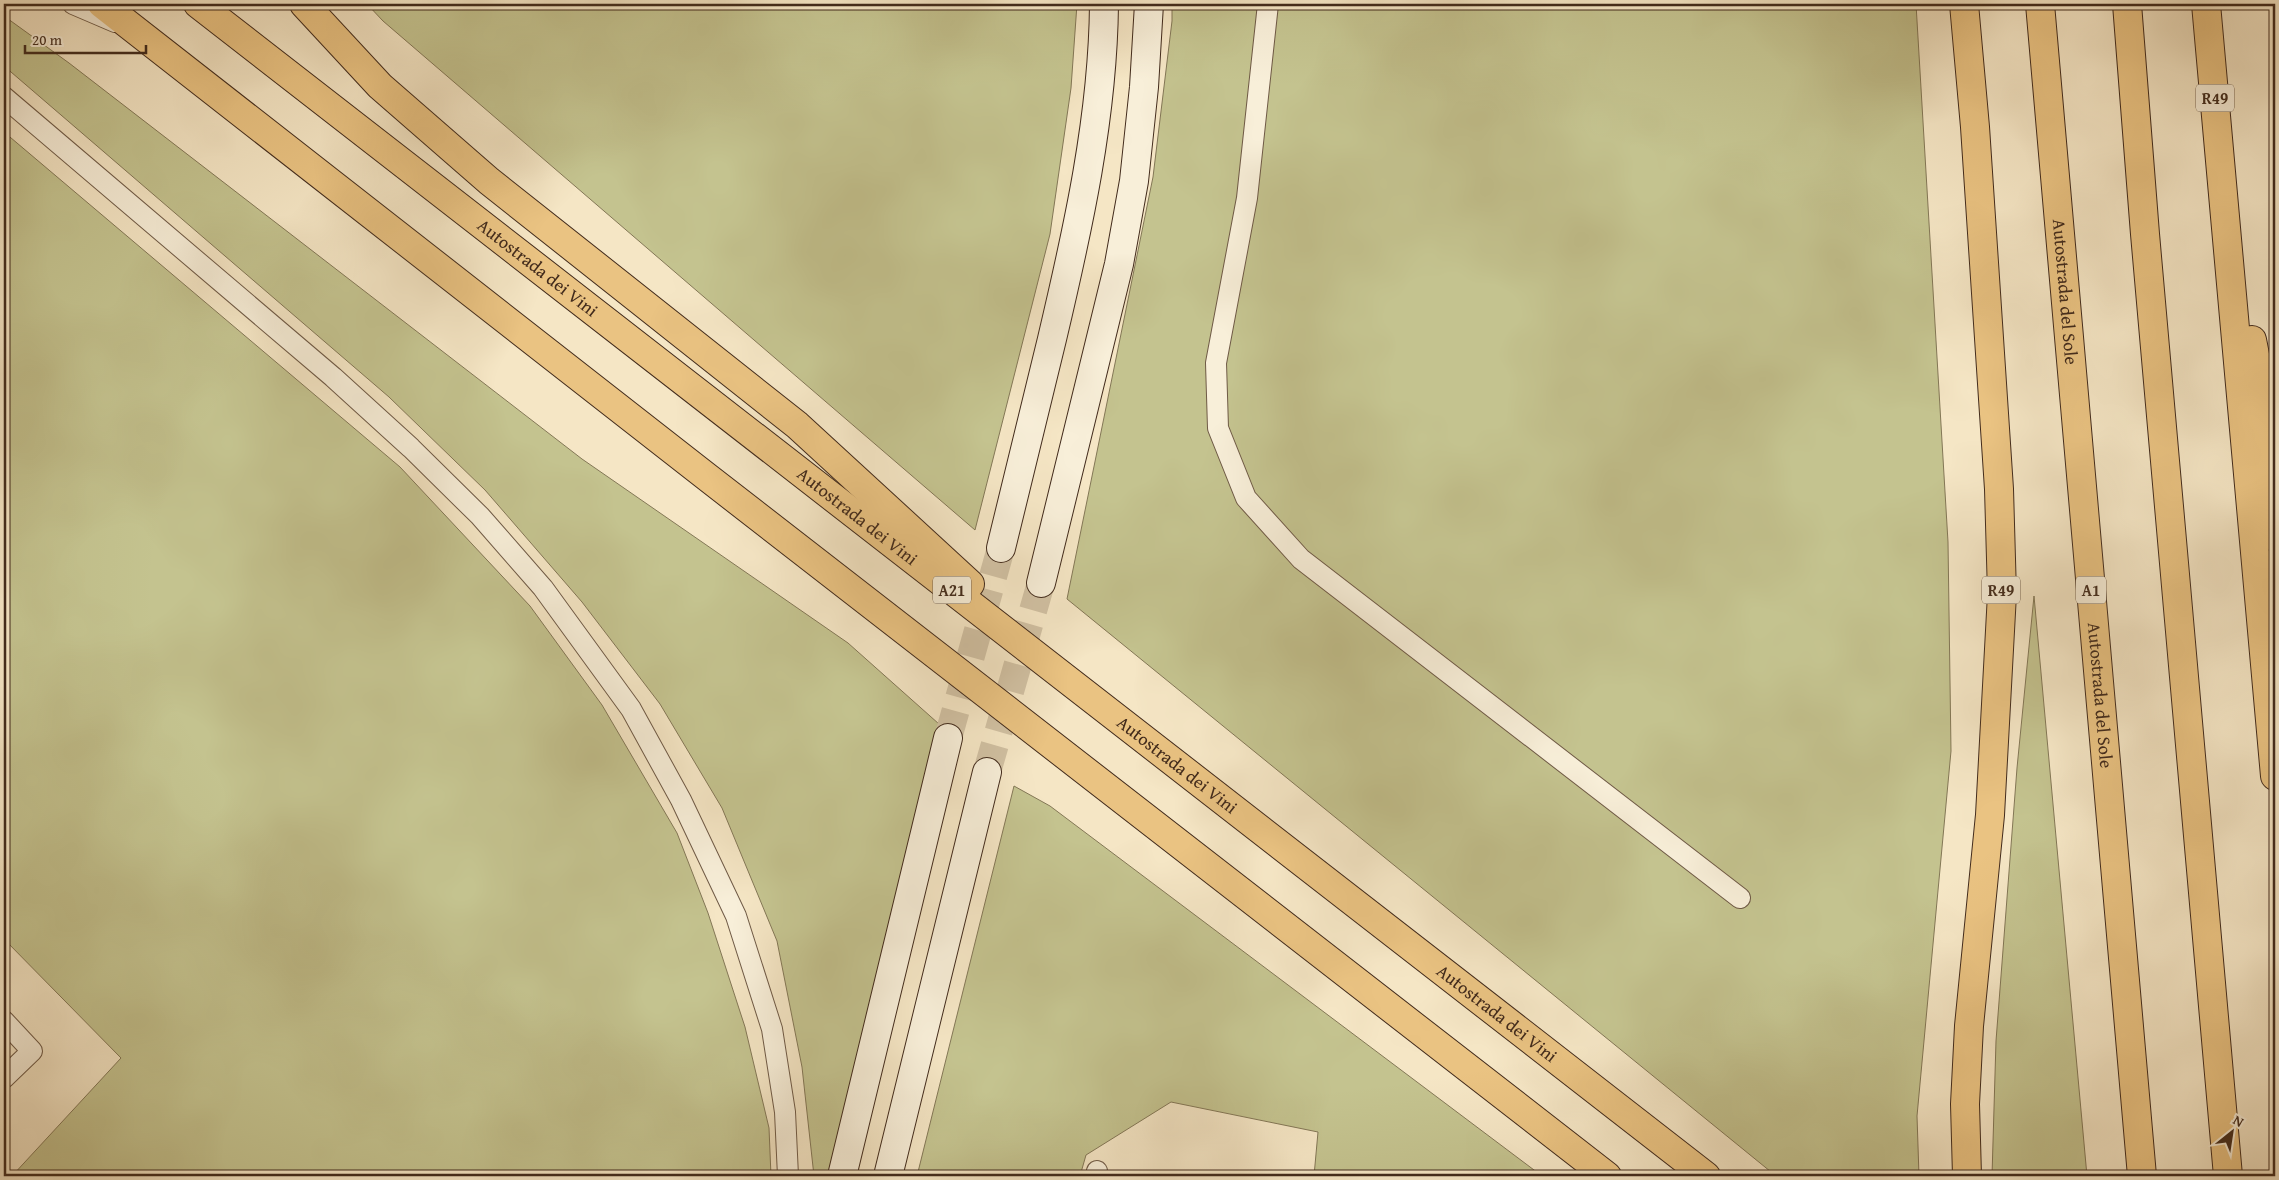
<svg xmlns="http://www.w3.org/2000/svg" width="2279" height="1180" font-family="'Gentium Book Plus',serif">
	<rect width="100%" height="100%" fill="#f5e6c5"/>
	<filter id="stains"><feTurbulence type="fractalNoise" baseFrequency=".004" numOctaves="4"/><feColorMatrix values="0 0 0 0 .2 0 0 0 0 .09 0 0 0 0 .02 0 0 0 .5 -.17"/></filter>
	<radialGradient id="worn" r=".72"><stop offset=".6" stop-color="#630" stop-opacity="0"/><stop offset="1" stop-color="#630" stop-opacity=".3"/></radialGradient>
	<!-- green -->
	<path fill="#c4c38f" stroke="#837756" d="M367,4h710l-6,84 -21,146 -75,296 -592,-509z
		M1172,4h744l32,538 3,209 -34,365 2,60h-143l-709,-577 86,-422 19,-156z
		M4,16l65,47 513,396 266,184 91,81 -109,452h-16l-12,-109 -25,-126 -55,-133 -62,-104 -78,-102 -97,-112 -96,-93 -385,-331z
		M4,132l396,335 130,139 72,99 75,128 31,80 37,114 24,101 2,48h-759l109,-118 -117,-119z
		M2034,596l53,580h-95l4,-135 21,-273z
		M1014,786l36,20 492,370h-228l4,-44 -147,-30 -85,53 -6,21h-163z"/>
	<g fill="none" stroke-linecap="round" stroke-linejoin="round">
		<!-- secondary-tunnel -->
		<path stroke="#d1c1a3" stroke-width="28" stroke-dasharray="28 14" stroke-linecap="butt" d="M948,738l53,-190
			M987,772l54,-189"/>
		<!-- service casing -->
		<g stroke="#6f5a46" stroke-width="22">
			<path id="service" d="M73,4l42,18
				M1268,4l-21,194 -31,165 2,65 28,70 55,61 439,339
				M4,97l329,280 78,71 69,68 63,72 88,121 50,91 55,116 36,113 13,83 3,64
				M4,1021l28,30 -28,27
				M1096,1176l1,-5"/>
		</g>
		<!-- secondary casing -->
		<g stroke="#422b1c" stroke-width="30">
			<path id="secondary" d="M1001,548c17,-70 34,-140 51,-209 26,-110 51,-222 52,-335
				M1041,583l78,-319 15,-83 10,-94 5,-83
				M842,1176l106,-438
				M888,1176l99,-404"/>
		</g>
		<!-- motorway casing -->
		<g stroke="#422b1c" stroke-width="30">
			<g id="motorway">
				<path d="M102,4l605,473 900,699"/>
				<path id="s1" d="M198,4l1508,1172"/>
				<path d="M304,4l76,82 109,95 308,244 173,159"/>
				<path d="M1964,4l11,123 24,362 3,105 -12,221 -21,211 -4,78 2,72"/>
				<path id="s2" d="M2040,4l102,1172"/>
				<path d="M2127,4l18,230 83,942"/>
				<path d="M2206,4l69,772"/>
				<path d="M2252,340l12,60 11,137"/>
			</g>
		</g>
		<!-- service -->
		<use href="#service" stroke="#f8efd9" stroke-width="20"/>
		<!-- secondary -->
		<use href="#secondary" stroke="#f8efd9" stroke-width="28"/>
		<!-- motorway -->
		<use href="#motorway" stroke="#eac382" stroke-width="28"/>
	</g>
	<g text-anchor="middle" stroke-width="5" stroke-linejoin="round" paint-order="stroke">
		<!-- shield labels -->
		<g fill="#f8efd9" stroke="#796655" stroke-width="1">
			<rect x="2196" y="84.5" width="38" height="27" rx="4"/>
			<rect x="933" y="576.5" width="38" height="27" rx="4"/>
			<rect x="1982" y="576.5" width="38" height="27" rx="4"/>
			<rect x="2076" y="576.5" width="30" height="27" rx="4"/>
		</g>
		<g font-size="16" font-weight="bold" fill="#422b1c">
			<text x="2215" y="104">R49</text>
			<text x="952" y="596">A21</text>
			<text x="2001" y="596">R49</text>
			<text x="2091" y="596">A1</text>
		</g>
		<!-- street labels -->
		<g font-size="18" fill="#422b1c" stroke="#f8efd9">
			<text dy="6" stroke="none"><textPath href="#s1" startOffset="430">Autostrada dei Vini</textPath></text>
			<text dy="6" stroke="none"><textPath href="#s2" startOffset="289">Autostrada del Sole</textPath></text>
			<text dy="6" stroke="none"><textPath href="#s1" startOffset="835">Autostrada dei Vini</textPath></text>
			<text dy="6" stroke="none"><textPath href="#s2" startOffset="694">Autostrada del Sole</textPath></text>
			<text dy="6" stroke="none"><textPath href="#s1" startOffset="1240">Autostrada dei Vini</textPath></text>
			<text dy="6" stroke="none"><textPath href="#s1" startOffset="1645">Autostrada dei Vini</textPath></text>
		</g>
	</g>
	<!-- margin -->
	<rect width="2279" height="1180" fill="none" stroke="#f5e6c5" stroke-width="20"/>
	<rect x="5" y="5" width="2269" height="1170" fill="none" stroke="#422b1c" stroke-width="2.5"/>
	<rect x="10" y="10" width="2259" height="1160" fill="none" stroke="#422b1c"/>
	<!-- north arrow -->
	<g transform="translate(2232 1132) rotate(30)" stroke="#f8efd9" stroke-width="4" paint-order="stroke">
	<path d="M0-4L9 19L0 12L-9 19Z" fill="#422b1c"/>
	<text y="-8" font-size="14" font-weight="bold" text-anchor="middle" fill="#422b1c">N</text>
	</g>
	<!-- scale -->
	<path d="M25 45v8h121v-8" fill="none" stroke="#422b1c" stroke-width="2.5"/>
	<text x="32" y="45" font-size="15" fill="#422b1c" stroke="#f8efd9" stroke-width="4" paint-order="stroke">20 m</text>
	<rect width="100%" height="100%" filter="url(#stains)"/>
	<rect width="100%" height="100%" fill="url(#worn)"/>
</svg>
